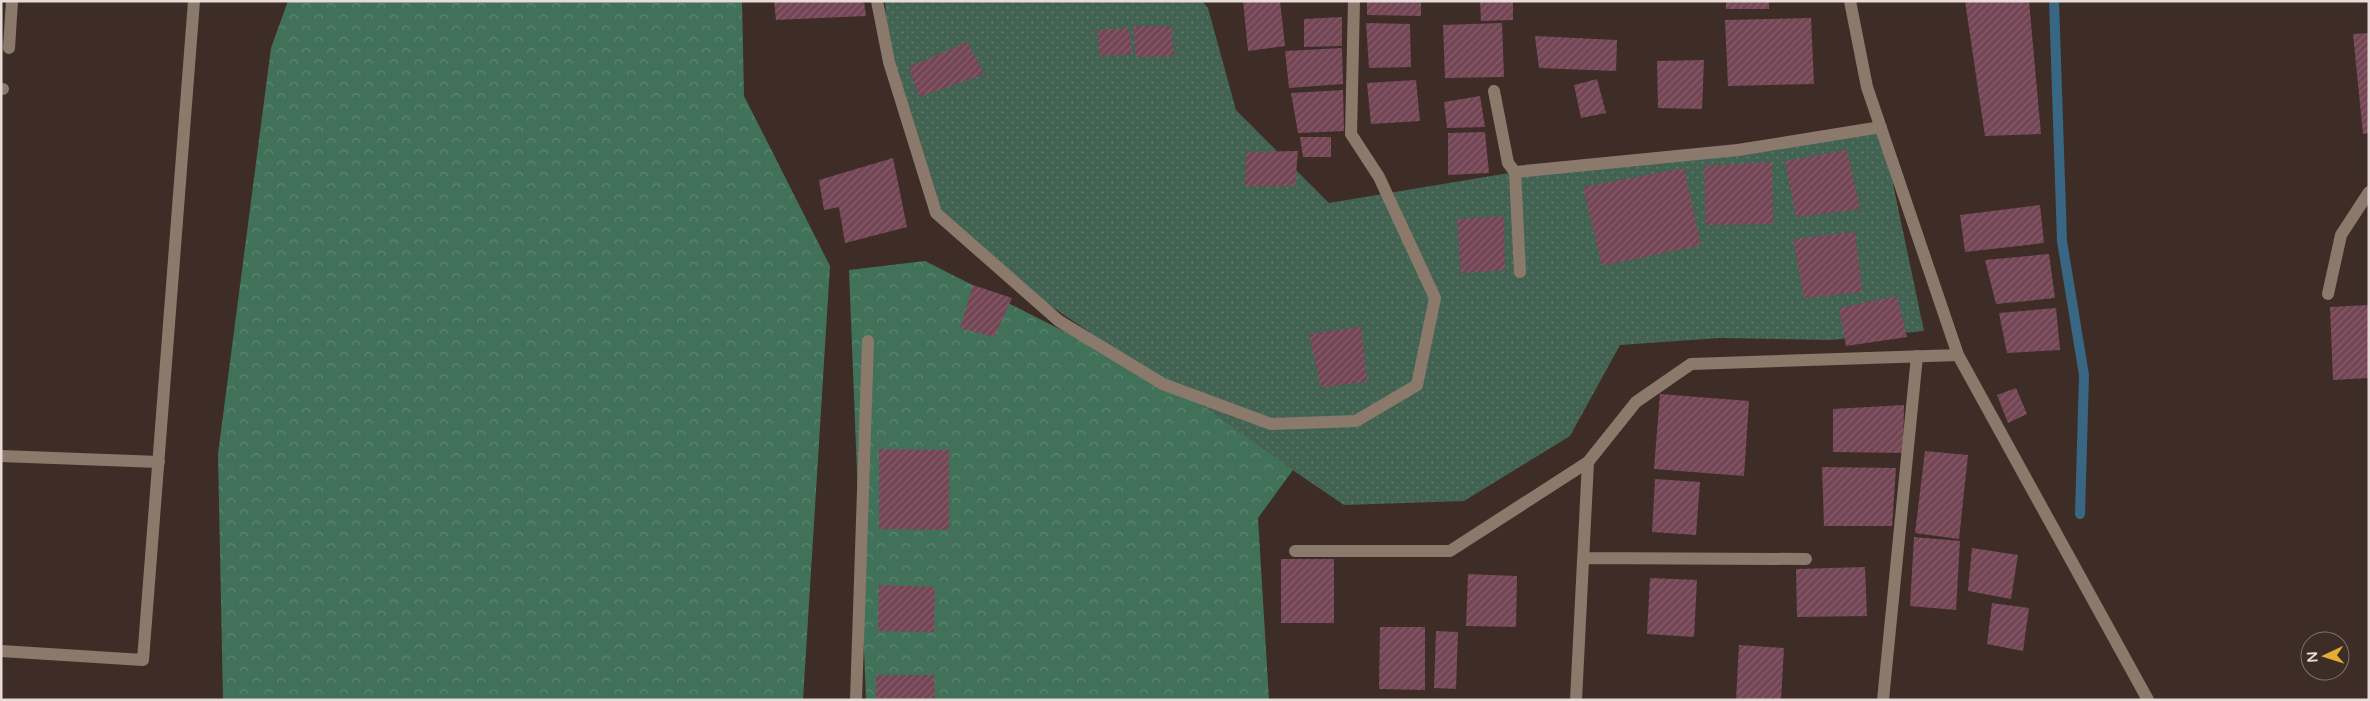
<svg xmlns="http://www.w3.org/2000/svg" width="2370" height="701" font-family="'Varela Round',sans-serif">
	<defs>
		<pattern id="grass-dots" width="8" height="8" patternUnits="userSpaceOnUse" patternTransform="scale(1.25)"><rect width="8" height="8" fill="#436352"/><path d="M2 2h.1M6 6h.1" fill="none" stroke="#5e796a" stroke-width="1.8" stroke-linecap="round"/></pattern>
		<pattern id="forest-crowns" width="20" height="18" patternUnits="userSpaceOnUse" patternTransform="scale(1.25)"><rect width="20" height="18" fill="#417259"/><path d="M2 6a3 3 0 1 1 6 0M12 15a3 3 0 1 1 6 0" fill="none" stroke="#5c8670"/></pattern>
		<pattern id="building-hatch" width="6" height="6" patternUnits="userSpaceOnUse" patternTransform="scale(1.25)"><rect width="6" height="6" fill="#734555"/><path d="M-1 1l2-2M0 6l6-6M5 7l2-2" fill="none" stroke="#875f6d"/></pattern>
	</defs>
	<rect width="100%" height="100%" fill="#3d2d26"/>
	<!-- grass -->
	<path fill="url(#grass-dots)" d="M885,1h317l6,7 28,102 93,93 186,-31 366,-45 43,204 -94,9 -110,-2 -100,7 -50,91 -106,65 -120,4 -330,-224 -78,-68 -47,-151z"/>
	<!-- forest -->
	<path fill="url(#forest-crowns)" d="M288,1h454l2,95 86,170 -27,434h-580l-5,-246 53,-406z
		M925,261l255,129 113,80 -35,48 11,182h-403l-17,-430z"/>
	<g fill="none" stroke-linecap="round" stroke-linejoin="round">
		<!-- stream -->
		<path stroke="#396682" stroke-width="10" d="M2054,1l8,240 22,134 -4,139"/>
	</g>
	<!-- building -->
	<path fill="url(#building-hatch)" d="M774,1h90l2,15 -90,4z
		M1243,1h37l5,45 -37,5z
		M1367,1h54v15l-54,-1z
		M1480,1h33v19l-32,1z
		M1726,1h43v8h-43z
		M1965,1h64l12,133 -56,2z
		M1342,17v29l-38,1v-28z
		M1811,18l3,66 -86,2 -3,-66z
		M1366,23l44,1 1,43 -42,1z
		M1502,23l2,54 -59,1 -2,-53z
		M1133,26h38l3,30 -38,1z
		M1129,28l3,26 -32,2 -3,-26z
		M2369,33v100l-6,1 -10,-100z
		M1535,36l82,4 -1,31 -77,-3z
		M967,42l17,32 -65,23 -10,-30z
		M1342,48l1,36 -54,4 -4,-37z
		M1704,60l-2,49 -44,-1 -1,-47z
		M1597,79l9,34 -25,5 -7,-33z
		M1416,80l4,41 -49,3 -4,-41z
		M1343,90l1,41 -46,2 -7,-40z
		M1480,96l5,31 -38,1 -3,-26z
		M1485,132l4,41 -41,2v-42z
		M1300,137h31v20h-28z
		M1847,150l13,59 -64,8 -11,-56z
		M1298,151l-3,35h-50l1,-34z
		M893,158l14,69 -62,16 -6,-36 -15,3 -5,-30z
		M1772,162l1,62 -67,1 -2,-59z
		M1684,168l17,77 -99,21 -19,-79z
		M2040,205l4,38 -79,9 -5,-37z
		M1504,216l1,54 -44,3 -4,-54z
		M1855,232l7,60 -58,6 -11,-59z
		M2049,254l6,44 -59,6 -11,-44z
		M973,285l39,13 -18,39 -34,-9z
		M1897,296l10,41 -61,9 -7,-38z
		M2369,305v73l-36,2 -3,-73z
		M2056,308l4,42 -53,3 -8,-40z
		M1361,327l6,55 -46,5 -12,-53z
		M2016,388l11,26 -19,9 -11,-28z
		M1660,394l89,7 -5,75 -90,-7z
		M1904,405l-1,48 -70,-1v-43z
		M879,449l70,1v80l-70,-1z
		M1925,451l43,4 -9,84 -44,-6z
		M1822,467l74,1 -4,58h-68z
		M1655,479l45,3 -4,53 -44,-3z
		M1914,537l46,4 -4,69 -46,-4z
		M1972,548l46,7 -7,44 -43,-8z
		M1281,559h53v64h-53z
		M1865,567l2,49 -70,1 -1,-48z
		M1468,574l49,2 -1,51 -50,-1z
		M1650,578l47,2 -3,57 -47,-3z
		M879,585l56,2 -1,45 -56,-1z
		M1992,603l37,5 -6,43 -36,-7z
		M1380,627h45v63l-46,-1z
		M1436,631l22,1 -2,57 -22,-1z
		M1739,645l45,3 -3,52h-45z
		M876,675h58l1,25h-59z"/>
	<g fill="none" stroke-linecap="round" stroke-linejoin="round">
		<!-- minor -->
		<path stroke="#8b7a6c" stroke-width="12" d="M877,1l12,61 47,151 123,108 104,63 108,40 85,-3 61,-36 18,-87 -56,-121 -28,-43 3,-133
			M1850,1l17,86 91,268 190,345
			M9,48l3,-47
			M1,89h2
			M1494,91l14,72 7,9 223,-22 143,-23
			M1515,172l5,100
			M2328,294l13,-59 28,-43
			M1,456l158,6
			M1295,551h155l138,-89 48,-60 55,-38 267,-9
			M1583,558l223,1
			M1,651l142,9 51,-659
			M856,700l12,-359
			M1576,700l12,-238
			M1883,700l34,-344"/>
	</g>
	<!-- border -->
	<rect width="2370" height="701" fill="none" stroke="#e7dcd8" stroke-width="5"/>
	<!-- north arrow -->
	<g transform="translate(2325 656) rotate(266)"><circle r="24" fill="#3d2d26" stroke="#81736d"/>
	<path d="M0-4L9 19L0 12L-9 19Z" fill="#e6ac36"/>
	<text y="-8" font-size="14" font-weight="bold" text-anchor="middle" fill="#e7dcd8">N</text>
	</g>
</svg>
